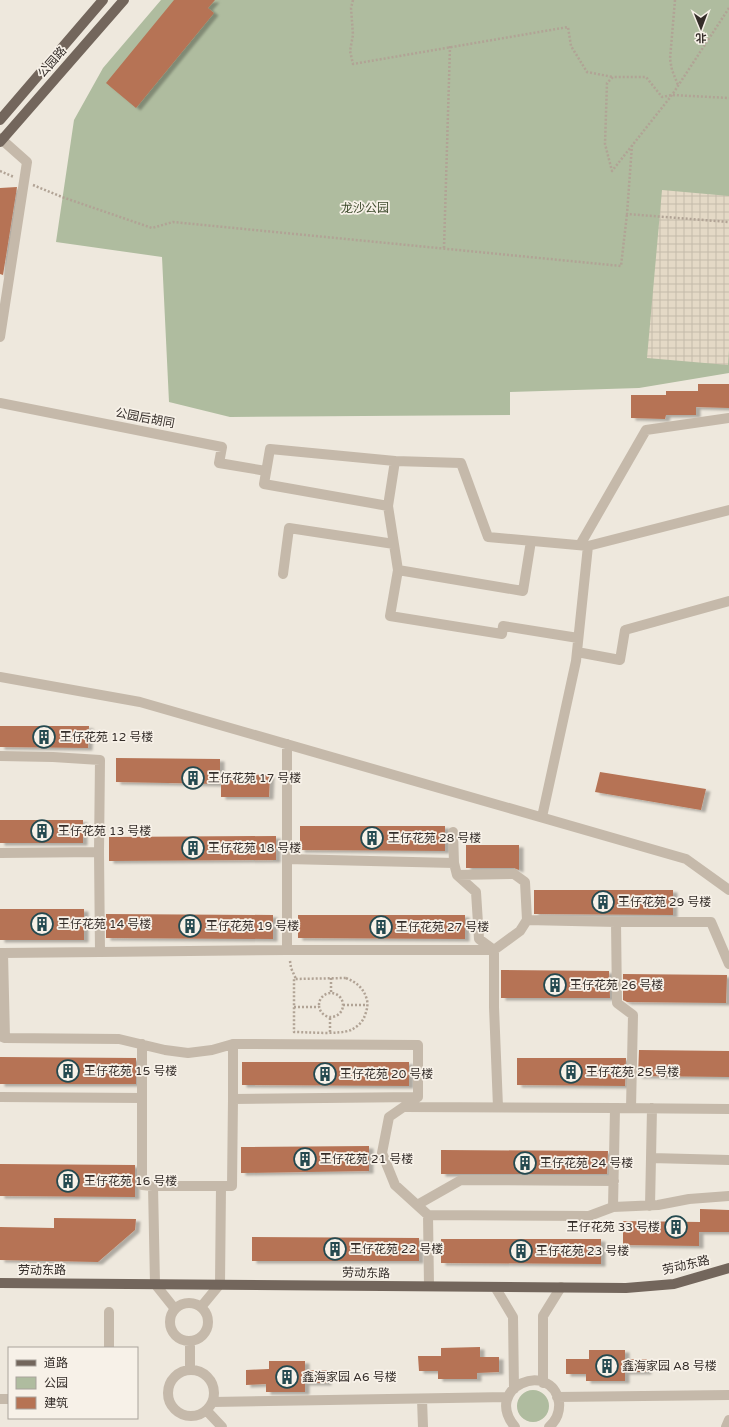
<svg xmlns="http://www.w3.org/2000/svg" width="729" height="1427" font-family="'Varela Round','Noto Sans SC',sans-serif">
	<defs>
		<pattern id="plaza-grid" width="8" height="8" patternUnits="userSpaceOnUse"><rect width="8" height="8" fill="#e4d9c6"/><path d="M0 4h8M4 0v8" fill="none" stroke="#c4bbaa"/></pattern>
		<filter id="shadow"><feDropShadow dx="4.5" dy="2.5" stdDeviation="1" flood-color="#0004"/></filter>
	</defs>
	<rect width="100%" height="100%" fill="#eee8dd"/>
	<!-- green -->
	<path fill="#afbc9f" d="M161,0h568v373l-90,15 -129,4v23l-280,2 -61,-15 -7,-145 -106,-15 18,-122 29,-52z
		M517 1406a16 16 0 1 1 32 0a16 16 0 1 1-32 0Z"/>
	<!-- plaza -->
	<path fill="url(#plaza-grid)" d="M662,190l67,6v154l-1,15 -81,-7z"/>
	<!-- building -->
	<path fill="#b67354" filter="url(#shadow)" d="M174,0h41l-7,8 6,5 -78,95 -30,-25z
		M17,187l-14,88 -3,-1v-86z
		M698,384h31v24l-33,-1v8h-30l-1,4 -34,-1v-23h35v-4h32z
		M0,726h89l-1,22 -88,-1z
		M116,758l104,1v15l50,1 -1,22h-48v-13l-105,-2z
		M600,772l106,17 -5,21 -106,-18z
		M0,820h83v23h-83z
		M300,826h145v25l-145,-1z
		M276,836v24l-167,1v-24z
		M466,845h53v25l-5,-2h-48z
		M534,890h139v25l-139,-1z
		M0,909h84v31h-84z
		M106,914l167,1v24l-167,-1z
		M298,915h167v24l-167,-1z
		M501,970l108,1 1,27h-109z
		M623,974l104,1 -1,28 -99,-1 -4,-2z
		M639,1050l90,1v26l-91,-1z
		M0,1057l136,1v26h-136z
		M517,1058h109l-1,28 -108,-1z
		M242,1062h167v24l-167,-1z
		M369,1146v25l-128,2v-26z
		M441,1150l167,1 -1,23h-166z
		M0,1164l135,1v32l-135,-1z
		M700,1209l29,1v22h-30v14l-76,-1v-24l77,1z
		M54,1218l82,1 -1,11 -37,32 -98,-2v-33l54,1z
		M252,1237l167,1v23h-167z
		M441,1239h160v25l-160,-1z
		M480,1347v10h19v15l-22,1v6h-39v-8h-19l-1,-15h23v-8z
		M589,1350h36v9h22v13h-22v9h-39v-7h-20v-15h23z
		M269,1361h36v9h22v13h-22v9h-39v-8l-20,1v-15l23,-1z"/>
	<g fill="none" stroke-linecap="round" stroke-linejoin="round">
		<!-- path -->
		<path stroke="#b1a395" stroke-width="2.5" stroke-dasharray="2 2" stroke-linecap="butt" d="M353,0l-2,8 2,27 -3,16 3,13 215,-37 3,19 16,26 26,5
			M675,0l-5,59 2,11 6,15
			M729,8l-57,87 -60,76 -7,-27 2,-61 6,-6h33l16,20 10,-2 57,3
			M632,145l-5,69 102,8
			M0,171l14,6
			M33,185l29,12 90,31 21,-6 448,44 6,-52
			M444,248l6,-202
			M290,961l1,7 5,11
			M331,978v15
			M346,978c10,4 18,10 21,22 1,5 0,10 -2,15 -2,7 -8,12 -14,15 -13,5 -42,2 -57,2v-53z
			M319 1005a12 12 0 1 1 24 0a12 12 0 1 1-24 0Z
			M343,1005h24
			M294,1007h25
			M330,1032v-14"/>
		<!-- minor -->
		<path stroke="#c5b9aa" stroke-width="10" d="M0,138l27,24 -27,175
			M0,403l222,44 -3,16 47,8
			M395,461l66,2 27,74 100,9 -12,115 -34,156
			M388,506l-124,-22 6,-35 125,12 -7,45 10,64 125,21 8,-50
			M580,545l66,-115 83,-12
			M588,546l141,-36
			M398,570l-8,46 112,18 1,-8 75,12
			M283,574l6,-46 105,16
			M577,652l43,8 5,-30 104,-29
			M0,677l140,25 546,157 43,31
			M287,744v206h207l26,-19 7,-11 -2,-38 -11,-8 -57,1
			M0,756l53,1 47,3 -1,92 -99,1
			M453,832l1,31 3,12 19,17 3,47 15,11v57l4,100
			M287,859l167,4
			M527,920l89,2 1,81 16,12 -2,93
			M616,922h95l18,42
			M100,952l187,-2
			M0,953h3l2,85
			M3,953l97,-1 -1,-100
			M0,1036l5,2 114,1 46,11 23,3 24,-3 21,-6v55l185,-2
			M233,1044l185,1v52l-29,20 -7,36 13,32 33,30 1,71
			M0,1097l142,1v-54
			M142,1098v87l11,1 2,98 20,25
			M405,1107l210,1 -2,99 -24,9 -161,-1
			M615,1108l114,1
			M651,1158l1,-50
			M153,1186h68
			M417,1205l44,-25 153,1
			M650,1206l1,-48 78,2
			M613,1207l45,-2 31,-6 40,-3
			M495,1287l18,30 1,72
			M170 1322a19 19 0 1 1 38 0a19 19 0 1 1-38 0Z
			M201,1307l19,-23 1,-98h11l1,-87
			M190,1341v29
			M109,1348v-36
			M168 1393a23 23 0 1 1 46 0a23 23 0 1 1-46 0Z
			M543,1383v-67l18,-29
			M557,1397l172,-2
			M0,1399h9
			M422,1399l1,28
			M213,1402l295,-5
			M207,1411l15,16
			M515,1427c-33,-40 36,-68 44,-25 1,10 -2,18 -10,25
			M726,1427l3,-7"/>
		<!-- major -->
		<path stroke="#73665c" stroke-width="10" d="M0,120l103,-120
			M0,142l124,-142
			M0,1283l626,5 48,-4 55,-16"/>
	</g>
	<!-- icons -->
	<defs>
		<g id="building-ring" transform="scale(1.15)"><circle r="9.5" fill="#f7f1e8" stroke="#24494f" stroke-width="1.5"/><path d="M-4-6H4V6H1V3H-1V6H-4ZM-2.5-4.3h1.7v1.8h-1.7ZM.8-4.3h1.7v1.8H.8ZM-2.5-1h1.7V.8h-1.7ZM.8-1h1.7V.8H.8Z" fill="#24494f"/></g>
	</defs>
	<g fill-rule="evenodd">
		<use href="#building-ring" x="44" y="737"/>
		<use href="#building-ring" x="193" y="778"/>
		<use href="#building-ring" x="42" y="831"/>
		<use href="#building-ring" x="372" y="838"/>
		<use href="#building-ring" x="193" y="848"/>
		<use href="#building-ring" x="603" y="902"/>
		<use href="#building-ring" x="42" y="924"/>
		<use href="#building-ring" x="190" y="926"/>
		<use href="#building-ring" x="381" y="927"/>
		<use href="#building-ring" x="555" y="985"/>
		<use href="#building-ring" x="68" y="1071"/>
		<use href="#building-ring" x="571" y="1072"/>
		<use href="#building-ring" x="325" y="1074"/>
		<use href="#building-ring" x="305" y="1159"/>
		<use href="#building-ring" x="525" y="1163"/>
		<use href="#building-ring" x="68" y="1181"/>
		<use href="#building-ring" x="676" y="1227"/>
		<use href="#building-ring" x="335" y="1249"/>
		<use href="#building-ring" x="521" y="1251"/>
		<use href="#building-ring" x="607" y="1366"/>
		<use href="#building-ring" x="287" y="1377"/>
	</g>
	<g text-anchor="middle" stroke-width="3.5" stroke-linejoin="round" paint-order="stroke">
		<!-- street labels -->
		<g font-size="12" fill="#342d29" stroke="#f7f1e8">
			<text transform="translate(52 62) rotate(-49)" y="4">公园路</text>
			<text transform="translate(145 418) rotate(11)" y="4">公园后胡同</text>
			<text transform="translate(686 1265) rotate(-13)" y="4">劳动东路</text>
			<text x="42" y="1274">劳动东路</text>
			<text transform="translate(366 1273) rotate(1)" y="4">劳动东路</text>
		</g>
		<!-- park labels -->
		<g font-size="12" fill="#414e30" stroke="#f7f1e8">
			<text x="365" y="212">龙沙公园</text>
		</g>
		<!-- poi labels -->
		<g font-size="12" fill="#342d29" stroke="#f7f1e8" text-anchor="start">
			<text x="60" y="741">王仔花苑 12 号楼</text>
			<text x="208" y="782">王仔花苑 17 号楼</text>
			<text x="58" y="835">王仔花苑 13 号楼</text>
			<text x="388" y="842">王仔花苑 28 号楼</text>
			<text x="208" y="852">王仔花苑 18 号楼</text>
			<text x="618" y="906">王仔花苑 29 号楼</text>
			<text x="58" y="928">王仔花苑 14 号楼</text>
			<text x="206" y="930">王仔花苑 19 号楼</text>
			<text x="396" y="931">王仔花苑 27 号楼</text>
			<text x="570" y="989">王仔花苑 26 号楼</text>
			<text x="84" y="1075">王仔花苑 15 号楼</text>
			<text x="586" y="1076">王仔花苑 25 号楼</text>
			<text x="340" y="1078">王仔花苑 20 号楼</text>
			<text x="320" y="1163">王仔花苑 21 号楼</text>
			<text x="540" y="1167">王仔花苑 24 号楼</text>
			<text x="84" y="1185">王仔花苑 16 号楼</text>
			<text x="660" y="1231" text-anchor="end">王仔花苑 33 号楼</text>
			<text x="350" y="1253">王仔花苑 22 号楼</text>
			<text x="536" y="1255">王仔花苑 23 号楼</text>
			<text x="622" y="1370">鑫海家园 A8 号楼</text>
			<text x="302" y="1381">鑫海家园 A6 号楼</text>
		</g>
	</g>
	<!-- legend -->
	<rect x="8" y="1347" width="130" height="72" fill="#f7f1e8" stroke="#a9a39c"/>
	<rect x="16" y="1360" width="20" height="6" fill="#73665c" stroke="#a9a39c"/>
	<text x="44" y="1367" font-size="12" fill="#342d29">道路</text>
	<rect x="16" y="1377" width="20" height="12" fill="#afbc9f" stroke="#a9a39c"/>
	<text x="44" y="1387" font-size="12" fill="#342d29">公园</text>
	<rect x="16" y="1397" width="20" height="12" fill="#b67354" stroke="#a9a39c"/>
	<text x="44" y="1407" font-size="12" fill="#342d29">建筑</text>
	<!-- north arrow -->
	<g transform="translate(701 28) rotate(179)" stroke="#f7f1e8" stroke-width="3" paint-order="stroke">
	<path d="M0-3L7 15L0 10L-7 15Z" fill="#342d29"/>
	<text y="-6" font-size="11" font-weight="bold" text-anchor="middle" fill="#342d29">北</text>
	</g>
</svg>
